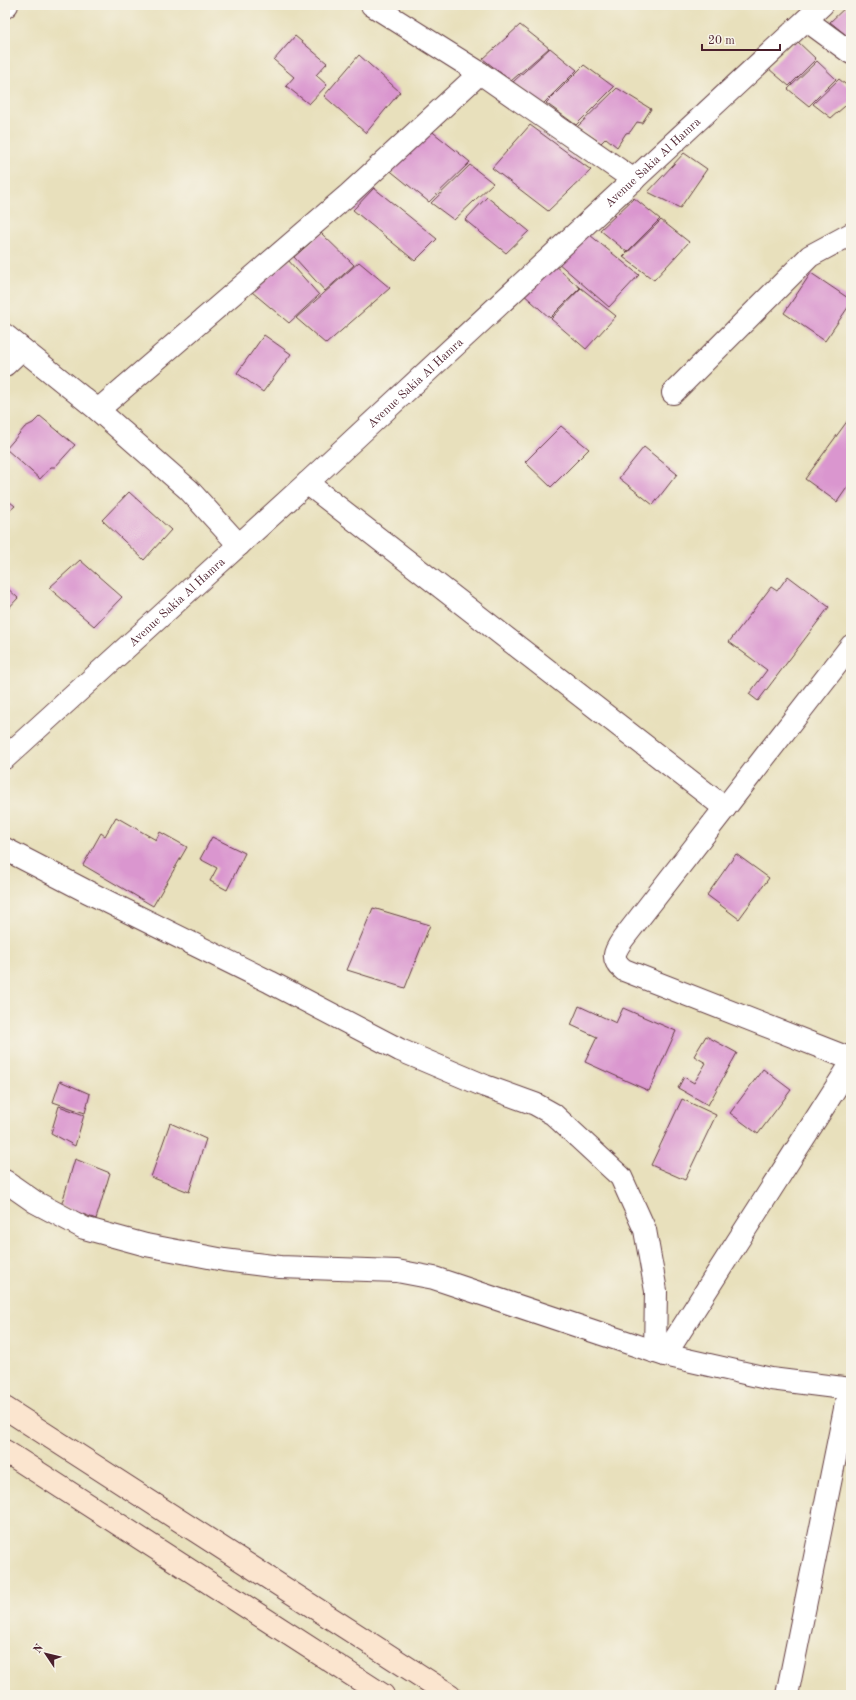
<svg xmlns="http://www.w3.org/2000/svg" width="856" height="1700" font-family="'Old Standard TT',serif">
	<rect width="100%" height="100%" fill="#f7f3e8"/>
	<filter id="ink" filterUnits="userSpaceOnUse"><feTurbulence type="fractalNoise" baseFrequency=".025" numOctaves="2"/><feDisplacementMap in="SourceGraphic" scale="8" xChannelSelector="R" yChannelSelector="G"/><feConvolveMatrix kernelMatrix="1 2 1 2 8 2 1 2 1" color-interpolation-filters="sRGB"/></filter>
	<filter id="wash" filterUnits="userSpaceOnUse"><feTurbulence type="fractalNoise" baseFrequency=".012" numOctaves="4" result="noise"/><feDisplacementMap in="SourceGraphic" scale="16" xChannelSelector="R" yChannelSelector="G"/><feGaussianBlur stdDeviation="0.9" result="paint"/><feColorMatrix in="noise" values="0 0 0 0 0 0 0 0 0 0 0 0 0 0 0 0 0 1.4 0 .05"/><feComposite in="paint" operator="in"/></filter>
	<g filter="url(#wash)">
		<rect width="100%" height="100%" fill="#e8e0bc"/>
		<g id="blocks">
			<!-- building -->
			<path fill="#da96cf" d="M848,5h3v34l-21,-17z
				M520,25l29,23 -38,33 -28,-22z
				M295,36l32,27 -11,12 11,10 -18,19 -23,-18 8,-9 -20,-17z
				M797,41l19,18 -27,27 -20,-17z
				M550,48l27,22 -34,34 -30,-22z
				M359,55l41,37 -34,41 -42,-37z
				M817,61l19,18 -27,27 -21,-17z
				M584,65l30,22 -38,38 -30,-22z
				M839,79l12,10v12l-20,17 -18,-14z
				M617,88l34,21 -9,14 -5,-1 -7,10 -4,1 -9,14 -11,-9 -5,5 -24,-16z
				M530,125l61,45 -43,41 -56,-43z
				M429,129l41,33 -41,40 -42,-34z
				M684,153l23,16 -27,39 -32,-16z
				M470,165l23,18 -39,37 -23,-17z
				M374,188l63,51 -22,22 -62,-51z
				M487,197l42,34 -23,22 -41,-33z
				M634,198l26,21 -33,33 -27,-22z
				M661,220l28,22 -35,38 -31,-23z
				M585,231l54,44 -30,32 -52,-45z
				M321,233l33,32 -29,26 -31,-34z
				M288,260l31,35 -30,28 -37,-31z
				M359,262l31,26 -64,56 -30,-26z
				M553,264l27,24 -30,30 -28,-25z
				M811,273l40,27v3l-26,38 -41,-28z
				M581,288l35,28 -30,33 -35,-30z
				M264,335l27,19 -28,38 -26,-19z
				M40,416l35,29 -20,22h-4l-11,12 -34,-30 19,-22 8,-4z
				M851,416v66l-14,20 -32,-23z
				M561,426l28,23 -38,38 -26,-25z
				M644,447l33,27 -24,31 -34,-27z
				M129,492l42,38 -27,30 -42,-40z
				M5,498l10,8 -10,9z
				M80,560l42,37 -28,29 -45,-38z
				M788,576l41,31 -71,94 -9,-7 18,-24 -38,-28 42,-55 6,4z
				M5,586l13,12 -13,14z
				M116,817l40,23 4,-8 27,15 -34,59 -70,-41 18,-32 4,3z
				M212,837l33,16 -18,37 -17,-9 7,-13 -17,-9z
				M736,854l33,24 -30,41 -32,-24z
				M373,908l57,17 -25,63 -58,-18z
				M579,1006l37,17 7,-15 53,23 -27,60 -64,-29 12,-25 -26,-12z
				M706,1036l31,17 -29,52 -30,-17 6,-11 10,6 12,-20 -12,-7z
				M763,1069l28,21 -33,44 -28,-21z
				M60,1081l30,13 -5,19 -32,-11z
				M682,1099l34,16 -31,65 -34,-15z
				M59,1106l25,9 -9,31 -24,-13z
				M170,1123l36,16 -17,53 -38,-15z
				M75,1159l35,14 -14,46 -35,-13z"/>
		</g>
	</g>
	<g filter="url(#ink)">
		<use href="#blocks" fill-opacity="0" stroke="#623c41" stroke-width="1"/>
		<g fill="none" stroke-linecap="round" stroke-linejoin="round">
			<!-- street casing -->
			<g stroke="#623c41" stroke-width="24">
				<g id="street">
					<path d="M372,5l108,68 154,107"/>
					<path d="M5,7l2,-2"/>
					<path d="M806,20l45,33"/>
					<path d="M5,335l93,75 91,80 50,55"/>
					<path d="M5,365l17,-16"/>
					<path d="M673,393l137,-137 41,-22"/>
					<path d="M98,410l251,-216 131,-121"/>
					<path d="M307,483l418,325"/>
					<path d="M851,646l-228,293c-9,13 -13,20 1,31l227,89"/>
					<path id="s1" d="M5,758l302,-275 515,-478"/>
					<path d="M5,849l83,43 182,90 130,68 85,36 50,18 18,10 68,63 24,53 11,61 -1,61"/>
					<path d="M5,1181l30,21 49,26 62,17 78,15 56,7 117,4 37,7 231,77 106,24 80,10"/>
					<path d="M665,1355l186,-291"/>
					<path d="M787,1695l62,-306"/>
				</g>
			</g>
			<!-- secondary casing -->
			<g stroke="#623c41" stroke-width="24">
				<path id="secondary" d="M5,1408l445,287
					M5,1451l378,244"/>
			</g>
			<!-- street -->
			<use href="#street" stroke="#fff" stroke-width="22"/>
			<!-- secondary -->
			<use href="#secondary" stroke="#fbe5cf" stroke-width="22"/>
		</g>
	</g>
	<g text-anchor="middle" stroke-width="3" stroke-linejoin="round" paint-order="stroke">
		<!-- street labels -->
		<g font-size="12" fill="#4a1f2b" stroke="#f7f3e8">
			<text dy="4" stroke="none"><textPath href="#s1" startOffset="880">Avenue Sakia Al Hamra</textPath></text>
			<text dy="4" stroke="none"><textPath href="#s1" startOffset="556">Avenue Sakia Al Hamra</textPath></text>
			<text dy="4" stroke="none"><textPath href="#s1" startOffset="232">Avenue Sakia Al Hamra</textPath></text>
		</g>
	</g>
	<!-- margin -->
	<rect width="856" height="1700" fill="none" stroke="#f7f3e8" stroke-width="20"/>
	<!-- north arrow -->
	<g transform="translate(46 1654) rotate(305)" stroke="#f7f3e8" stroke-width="3" paint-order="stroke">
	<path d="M0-3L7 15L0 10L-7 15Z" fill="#4a1f2b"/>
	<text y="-6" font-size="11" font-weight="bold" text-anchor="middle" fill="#4a1f2b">N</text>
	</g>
	<!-- scale -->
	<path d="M702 44v6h78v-6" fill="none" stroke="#4a1f2b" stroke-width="2"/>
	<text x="708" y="44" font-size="12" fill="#4a1f2b" stroke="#f7f3e8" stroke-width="3" paint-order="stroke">20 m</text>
</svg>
